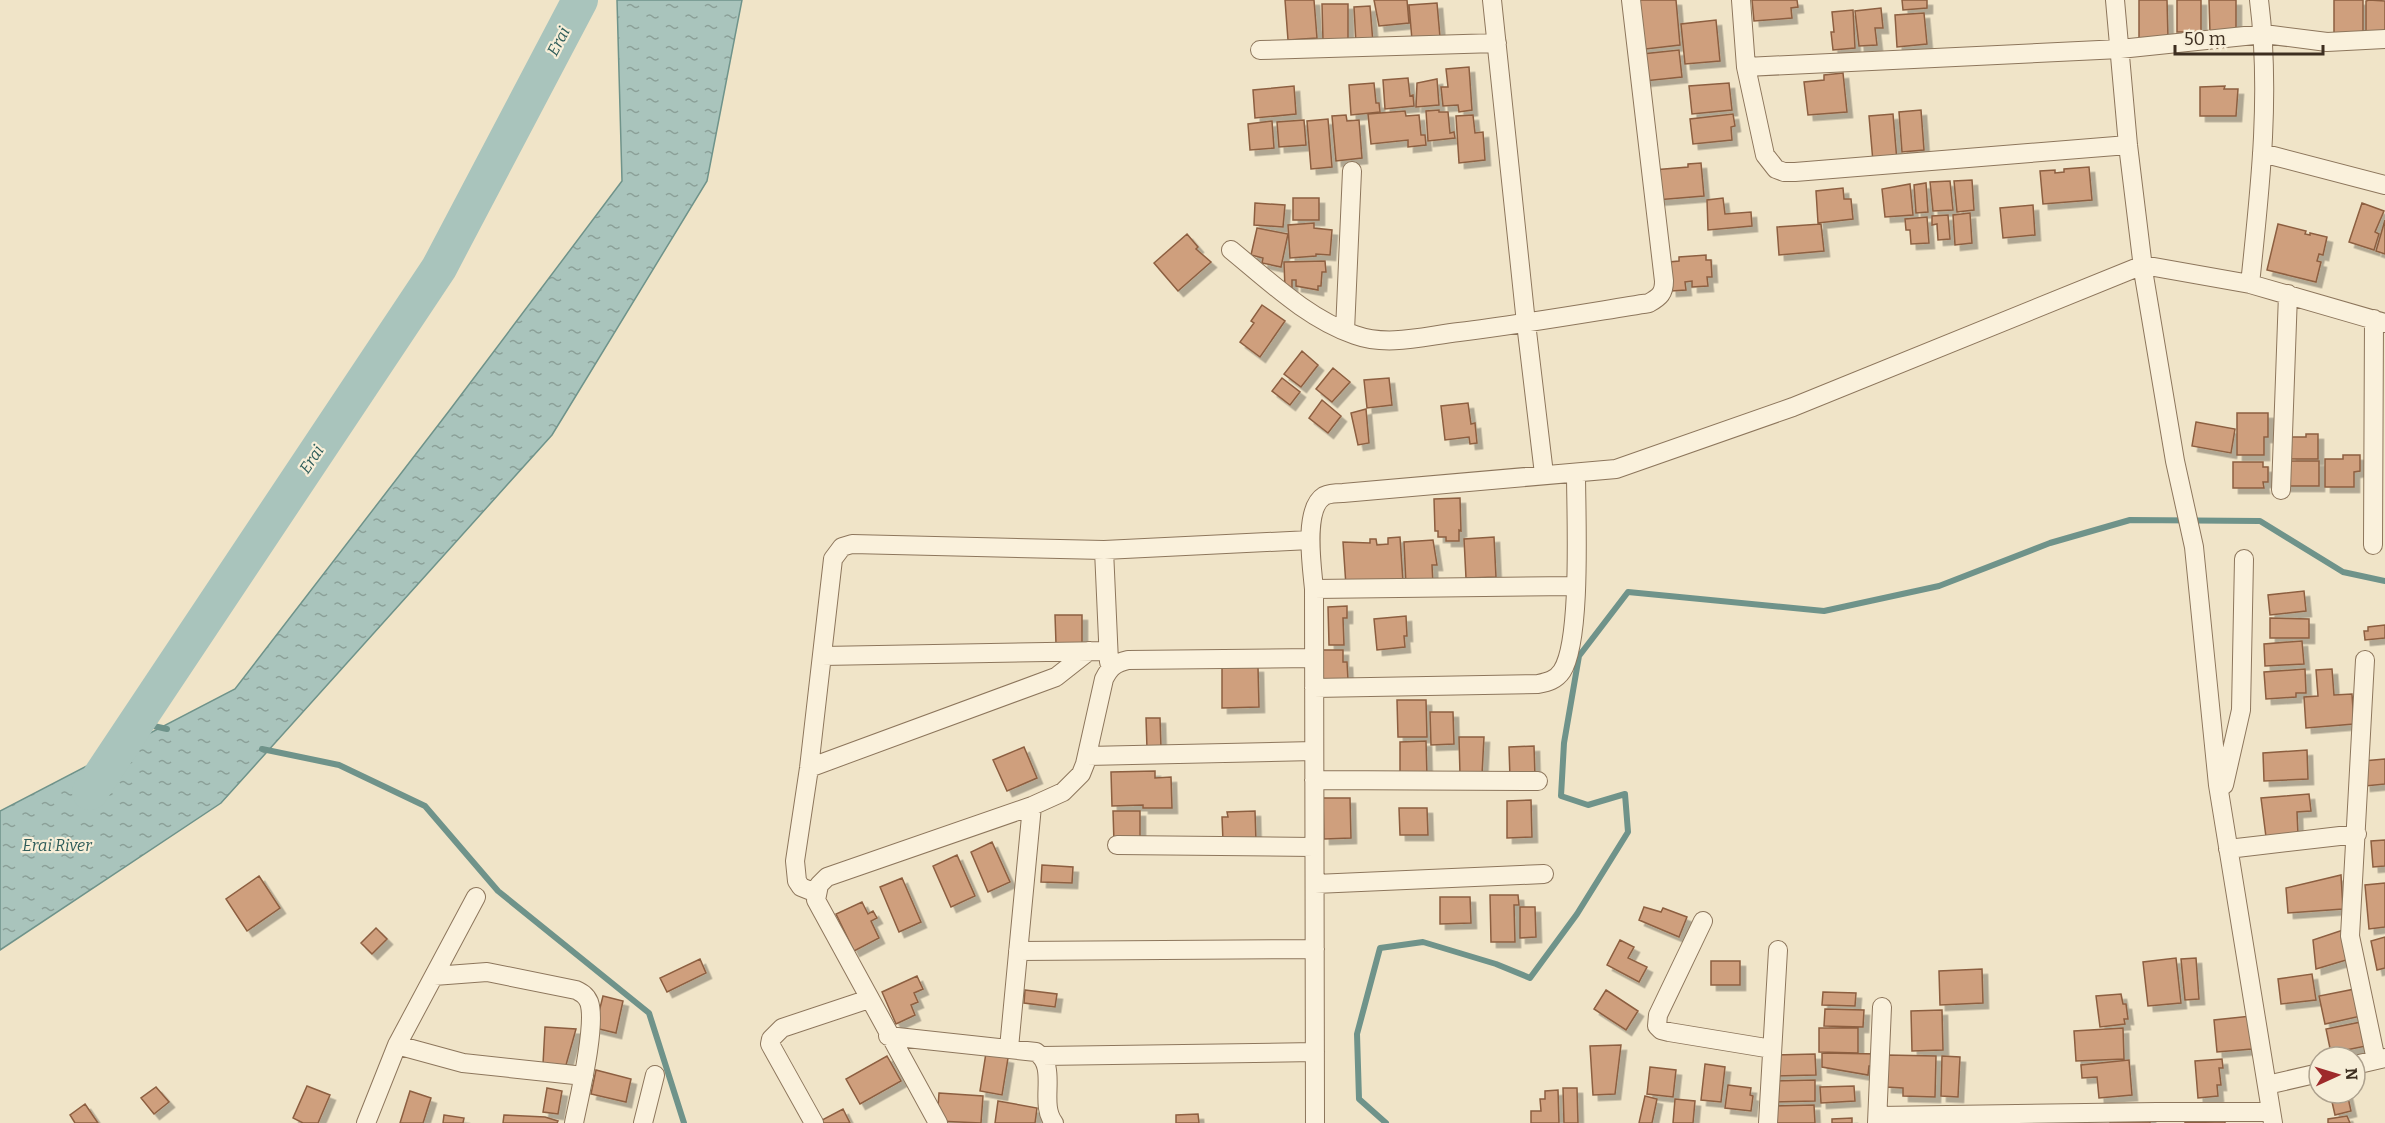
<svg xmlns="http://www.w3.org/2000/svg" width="2385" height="1123" font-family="Bitter,serif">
	<defs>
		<pattern id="water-ripples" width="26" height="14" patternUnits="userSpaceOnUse" patternTransform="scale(1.5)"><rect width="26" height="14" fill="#a9c4bc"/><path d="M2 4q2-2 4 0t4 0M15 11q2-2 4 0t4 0" fill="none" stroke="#8ba098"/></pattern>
		<filter id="shadow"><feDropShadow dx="5.5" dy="5.5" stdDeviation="0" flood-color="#0004"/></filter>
	</defs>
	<rect width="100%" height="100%" fill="#f0e4c8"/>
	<!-- water -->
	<path fill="url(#water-ripples)" stroke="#6f938a" stroke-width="1.5" d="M617,0h125l-35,181 -155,254 -331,368 -221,147v-139l235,-122 214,-278 173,-230z"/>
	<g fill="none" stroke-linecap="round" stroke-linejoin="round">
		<!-- stream -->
		<path stroke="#6f938a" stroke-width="6" d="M136,722l31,7
			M262,749l77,16 86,41 73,85 151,122 35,110
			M1386,1123l-27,-24 -2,-65 23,-86 43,-6 73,22 34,14 47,-64 51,-82 -3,-38 -37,11 -27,-9 3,-53 15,-87 49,-64 196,19 115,-25 111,-43 80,-23 130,1 83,51 42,9"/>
		<!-- river -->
		<path stroke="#a9c4bc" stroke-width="36" d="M90,792l349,-524 141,-268"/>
	</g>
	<!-- building -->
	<path fill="#cf9f7d" stroke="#8d5f41" stroke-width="1.5" filter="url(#shadow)" d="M1285,0h29l3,38 -29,2z
		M1374,0h33l2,23 -30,3z
		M1633,0h43l4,45 -43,5z
		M1752,0h45l1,7 -7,1 1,10 -38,3z
		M1902,0h25v8l-24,2z
		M2139,0h28l1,38 -29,1z
		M2177,0h24v32h-24z
		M2209,0h27v33h-26z
		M2334,0h29v35h-29z
		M2369,0l16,1v32h-19v-32z
		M1437,3l3,34 -28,3 -3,-35z
		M1322,4h26v36l-25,1z
		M1370,6l3,37 -17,1 -2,-37z
		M1881,8l2,20h-8l2,17 -18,1 -4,-35z
		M1853,10l2,38 -22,2 -2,-18h3l-2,-20z
		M1924,13l3,31 -30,3 -2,-32z
		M1716,20l4,41 -35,3 -4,-40z
		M1679,50l3,27 -38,4 -2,-27z
		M1469,67l3,43 -13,2 -1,-7 -15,1 -2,-19h7l-2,-18z
		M1843,73l4,39 -39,3 -4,-33 20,-2v-5z
		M1408,78l2,18 3,-1 1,11 -29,3 -2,-29z
		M1437,79l2,26 -23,2 1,-24z
		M1374,83l2,20h3l1,9 -29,3 -2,-30z
		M1729,83l3,27 -40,4 -3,-28z
		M1294,86l2,28 -41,4 -2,-28z
		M2225,86l-1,3h14l-2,27h-36v-29z
		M1439,110v2h9l2,21 4,-1 1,6 -27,3 -2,-30z
		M1921,110l3,40 -22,2 -3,-40z
		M1405,111l1,5 13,-1 2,20h4l1,10 -18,2v-7l-37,4 -3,-30z
		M1733,114l2,12 -4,1 1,13 -39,4 -3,-25z
		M1893,114l4,47 -24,1 -4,-46z
		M1346,115l1,6 12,-1 3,38 -26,3 -4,-45z
		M1473,115l2,18 8,-1 2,28 -26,3 -3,-47z
		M1328,119l4,48 -21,2 -4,-48z
		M1304,120l2,25 -27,2 -2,-25z
		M1272,121l2,27 -24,2 -2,-26z
		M1701,163l3,33 -48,4 -3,-30 35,-3v-3z
		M2089,167l3,33 -49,4 -3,-33 15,-1v3l9,-1v-3z
		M1972,180l2,30 -17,2 -3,-31z
		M1950,181l3,29 -20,1 -3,-29z
		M1926,183l2,29 -12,1 -2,-28z
		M1910,184l3,31 -28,2 -3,-28z
		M1843,188l1,11h7l2,20 -35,4 -2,-32z
		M1293,198h26v22h-26z
		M1723,198l2,16 26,-2 1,14 -44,4 -1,-30z
		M1255,203l30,2 -2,22 -29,-2z
		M2362,203l22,8 -9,21 4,2 -5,16 -25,-8z
		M2033,205l2,30 -32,3 -3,-30z
		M1970,213l2,30 -17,2 -2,-30z
		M1948,215l2,24 -12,1 -1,-16 -5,1v-9z
		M1927,217l2,26 -18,1 -1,-14h-4l-1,-11z
		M2385,220v34l-9,-3z
		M1314,223v5l18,2 -2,25 -14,-1v2l-26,2 -2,-33z
		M1821,224l3,27 -45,4 -2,-28z
		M2278,224l28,7 -1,3 5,1v-2l17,4 -4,18 -4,-1 -2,7 4,1 -5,20 -49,-12z
		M1257,228l31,6 -7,33 -19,-4 1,-5 -12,-3z
		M1187,234l11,13 -2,2 15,13 -33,29 -24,-28z
		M1706,255v5h5l1,17h-5l1,9 -16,1v-6l-7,1 1,8 -15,1 -2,-29 10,-1v-4z
		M1325,261l1,11h-4l-1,14h-3v4l-22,-4v-6h-4v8l-7,1 -1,-27z
		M1262,305l23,16 -25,36 -20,-15 14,-19 -3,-2z
		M1302,351l16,14 -17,22 -17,-13z
		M1333,368l17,14 -18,20 -16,-13z
		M1282,378l18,14 -10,13 -18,-14z
		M1389,378l3,27 -25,3 -3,-28z
		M1322,400l19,16 -13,17 -19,-15z
		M1468,403l3,21 4,-1 2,20 -7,1 -1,-7 -24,3 -4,-34z
		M1366,409l3,34 -11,2 -7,-32z
		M2237,413h31v24h-4v18h-27z
		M2196,422l39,7 -4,24 -39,-7z
		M2306,434h12v25h-27v-22h15z
		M2343,455h17v16l-6,1v15h-29v-28h18z
		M2285,461h34v25h-34z
		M2233,462h30v5h5v15h-5l1,6h-31z
		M1460,498l1,33 -2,-1v11h-13v-4h-8v-6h-3l-1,-32z
		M1400,537l3,45 -57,4 -3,-44 27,1v-4h6l1,6 11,-1v-6z
		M1494,537l2,40 -30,1 -2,-39z
		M1433,540l4,25h-5l1,19 -27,1 -2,-43z
		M2304,591l2,20 -36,4 -2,-20z
		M1347,606v12h-4l1,27h-15l-1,-38z
		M1055,615h27v28l-26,1z
		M1406,616l1,20h-3l1,11 -28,3 -3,-31z
		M2270,618l39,1v19h-39z
		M2385,625v13l-20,2 -1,-9h4v-4z
		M2302,641l2,23 -39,2 -1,-22z
		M1317,650h26v12h4l1,18 -31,7z
		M1222,667h36l1,40 -37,1z
		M2305,669l1,24h-10v4l-30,2 -2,-27z
		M2332,669l2,26 18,-1 2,30 -48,4 -2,-31 14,-1 -2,-26z
		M1397,700h29l1,37h-29z
		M1430,712h23l1,32 -23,1z
		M1146,718h14l1,30 -14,1z
		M1459,737h25l-2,38h-22z
		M1426,741l1,35 -27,1v-35z
		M1534,746l1,31 -25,1 -1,-31z
		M1024,747l13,31 -30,13 -14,-31z
		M2307,750l1,29 -44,2 -1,-28z
		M2385,759v25l-20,2 -2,-25z
		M1155,771v7l16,-1 1,31h-29v-3l-31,1 -1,-34z
		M2309,794l2,17 -14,1 1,23 -32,2 -5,-39z
		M1323,798h27l1,40 -27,1z
		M1531,800l1,37 -25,1v-37z
		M1399,808h28l1,27h-28z
		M1113,811h27v32h-26z
		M1255,811l1,31 -33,-1 -1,-24h6l-1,-5z
		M2385,840v26l-12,1 -2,-26z
		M992,842l18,40 -22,10 -17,-40z
		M957,855l18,41 -24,11 -18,-41z
		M1042,865l31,2 -1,16 -31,-1z
		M2341,875l2,34 -55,4 -2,-25z
		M259,876l21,32 -33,23 -21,-32z
		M902,878l19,44 -22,10 -19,-45z
		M2385,883v44l-16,2 -4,-44z
		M1490,895h28l1,10h-5l1,37h-24z
		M1440,897h30l1,26 -31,1z
		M862,902l6,12 5,-3 4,7 -6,3 8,17 -25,13 -18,-37z
		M1520,907h15l1,30 -16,1z
		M1644,907l17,5 2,-4 24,9 -8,20 -40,-17z
		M376,928l11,11 -15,15 -11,-11z
		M2349,928l4,30 -37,11 -3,-29z
		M2385,937v31l-8,2 -6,-29z
		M1620,940l14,7 -6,11 19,9 -8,15 -32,-17z
		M2176,958l5,45 -33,3 -5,-44z
		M2196,958l3,41 -14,1 -4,-41z
		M700,959l6,14 -39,19 -7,-14z
		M1711,961h29v24h-29z
		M1982,969l1,34 -43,2 -1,-34z
		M2312,974l4,26 -35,4 -3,-25z
		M917,976l6,13 -9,4 4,9 -7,3 4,10 -19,9 -14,-32z
		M2355,989l6,27 -36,8 -6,-28z
		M1025,990l32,4 -2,13 -31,-4z
		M1606,990l32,21 -12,19 -32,-21z
		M1823,992l33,1 -1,13 -33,-1z
		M2121,994l2,10h3l2,15h-4l1,5 -25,3 -4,-31z
		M603,996l20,5 -7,32 -21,-5z
		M1825,1009l39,1 -1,17 -39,-1z
		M1942,1010l1,40 -31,1 -1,-40z
		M2251,1016l1,33 -35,3 -3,-32z
		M2361,1022l5,24 -35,7 -5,-24z
		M545,1027l31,2 -10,36 -23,-1z
		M1819,1028h39v25l-39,-1z
		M2123,1028l1,31 -48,2 -2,-30z
		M1621,1045l-6,49 -22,1 -3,-49z
		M986,1053l22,5 -6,37 -22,-4z
		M1822,1053l56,1v12h-9l-1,9 -46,-8z
		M1815,1054l1,21 -41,1v-21z
		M1886,1055l50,1 -1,41 -32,-1v-8l-17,-1z
		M887,1056l14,25 -41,23 -14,-25z
		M1942,1056l18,1 -2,40 -17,-1z
		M2222,1059l1,9h-4l2,17h-4l1,11 -20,2 -3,-37z
		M2129,1060l3,35 -33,3 -2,-21 -15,1 -1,-13z
		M1705,1064l20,3 -4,35 -20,-2z
		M1650,1067l26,3 -3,27 -26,-3z
		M596,1070l35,9 -5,23 -35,-8z
		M1815,1080v21l-42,1v-21z
		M1728,1085l23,3 -1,7 3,1 -2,15 -26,-3z
		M307,1086l23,9 -12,28h-15l-10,-5z
		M1854,1086l1,15 -34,2 -1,-16z
		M156,1087l13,15 -15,12 -13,-16z
		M547,1088l15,3 -4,23 -15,-2z
		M1563,1088h14l1,35h-14z
		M1558,1090l1,33h-28v-12h10l-1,-12h5v-8z
		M410,1091l21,7 -8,25h-23z
		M939,1093l44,3 -2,27 -44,-2z
		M2330,1093h17l4,18 -16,4z
		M1645,1096l12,3 -5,24h-13z
		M1675,1099l20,2 -2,22h-20z
		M998,1101l39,7 -2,15h-40z
		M85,1104l13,19h-23l-5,-8z
		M1814,1105l1,18h-42v-17z
		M843,1109l7,14h-27l-1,-3z
		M1198,1114l1,9h-23v-8z
		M444,1115l20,3 -1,5h-20z
		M504,1115l41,2 13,4 -1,2h-54z
		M2150,1115v8h-40v-7z
		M2347,1116l3,7h-22v-4z
		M1852,1118v5h-20v-4z
		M2225,1121v2h-40v-1z"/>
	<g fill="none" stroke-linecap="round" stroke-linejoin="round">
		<!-- street casing -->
		<g stroke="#8d765c" stroke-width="20">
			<path id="street" d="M1492,0l34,323 18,151
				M1741,0l5,67 19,88 11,14 8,3h11l333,-27
				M2115,0l13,145 16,131 31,185 19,86 24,238 55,338
				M1260,50l237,-7
				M1746,67l374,-18 144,-15 63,8 58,-3
				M2262,153l123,32
				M1231,250c38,31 77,69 124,85 33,12 70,1 104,-3 64,-8 127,-19 190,-29 11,-6 15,-10 15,-22l-33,-281
				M2250,284c10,-94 21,-190 9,-284
				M1345,331l7,-160
				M2281,490l7,-196
				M2373,545l1,-226
				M1104,550l5,112
				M1314,589l261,-3
				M822,656l286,-5
				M2365,660l-15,276 26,124
				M1314,688l224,-4c10,-2 18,-4 24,-13 20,-31 14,-156 14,-198
				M1087,756l227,-5
				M809,768l247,-91 33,-26
				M1314,780l224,1
				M2224,785l17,-75 3,-151
				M1117,845l197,2
				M2228,849l129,-15
				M1315,884l229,-10
				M816,893l-15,-6 -4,-6 -2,-20 14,-93 24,-209 9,-12 10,-3 252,6 206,-10
				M1703,921l-45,94 -1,11 4,4 8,2 103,17
				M1018,951l297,-2
				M434,976l53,-4 89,18c6,3 10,5 13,12 8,22 -10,96 -15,121
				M888,1036l148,16c23,15 2,51 18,71
				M397,1045l66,18 121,13
				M1009,1048l23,-242
				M1042,1056l273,-4
				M2355,1065l30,-7
				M2267,1085l52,-12
				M1878,1116l279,-4h114
				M366,1123l31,-78 79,-148
				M643,1123l12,-48
				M814,1123l-44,-79 1,-5 11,-11 87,-29
				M938,1123l-122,-223 3,-15 8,-8 205,-71 31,-14 18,-18 4,-10 19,-85c6,-12 11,-16 24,-19l186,-2
				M1315,1123l-1,-534c-2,-22 -11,-80 10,-93 6,-3 13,-3 19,-3l273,-24 177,-62 350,-142 107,19 135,39
				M1768,1123l10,-173
				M1877,1123l5,-116"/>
		</g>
		<!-- street -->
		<use href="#street" stroke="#faf1dc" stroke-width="18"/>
	</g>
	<g text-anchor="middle" stroke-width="4.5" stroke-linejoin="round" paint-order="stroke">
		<!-- water labels -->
		<g font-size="16" font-style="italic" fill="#2f5d5a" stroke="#f7eed8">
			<text transform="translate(558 41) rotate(-62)" y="6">Erai</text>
			<text transform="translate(311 459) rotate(-56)" y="6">Erai</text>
			<text x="57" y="851">Erai River</text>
		</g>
	</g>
	<!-- north arrow -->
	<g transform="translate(2337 1075) rotate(86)"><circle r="28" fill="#f7eed8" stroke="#ada18e" stroke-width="1.5"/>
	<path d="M0-4.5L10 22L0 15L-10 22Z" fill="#9e2a2b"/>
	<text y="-9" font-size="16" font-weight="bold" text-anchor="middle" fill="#3d2e20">N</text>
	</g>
	<!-- scale -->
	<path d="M2175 45v9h148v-9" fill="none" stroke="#3d2e20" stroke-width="3"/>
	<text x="2184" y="45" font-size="18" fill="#3d2e20" stroke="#f7eed8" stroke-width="4.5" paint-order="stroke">50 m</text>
</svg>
